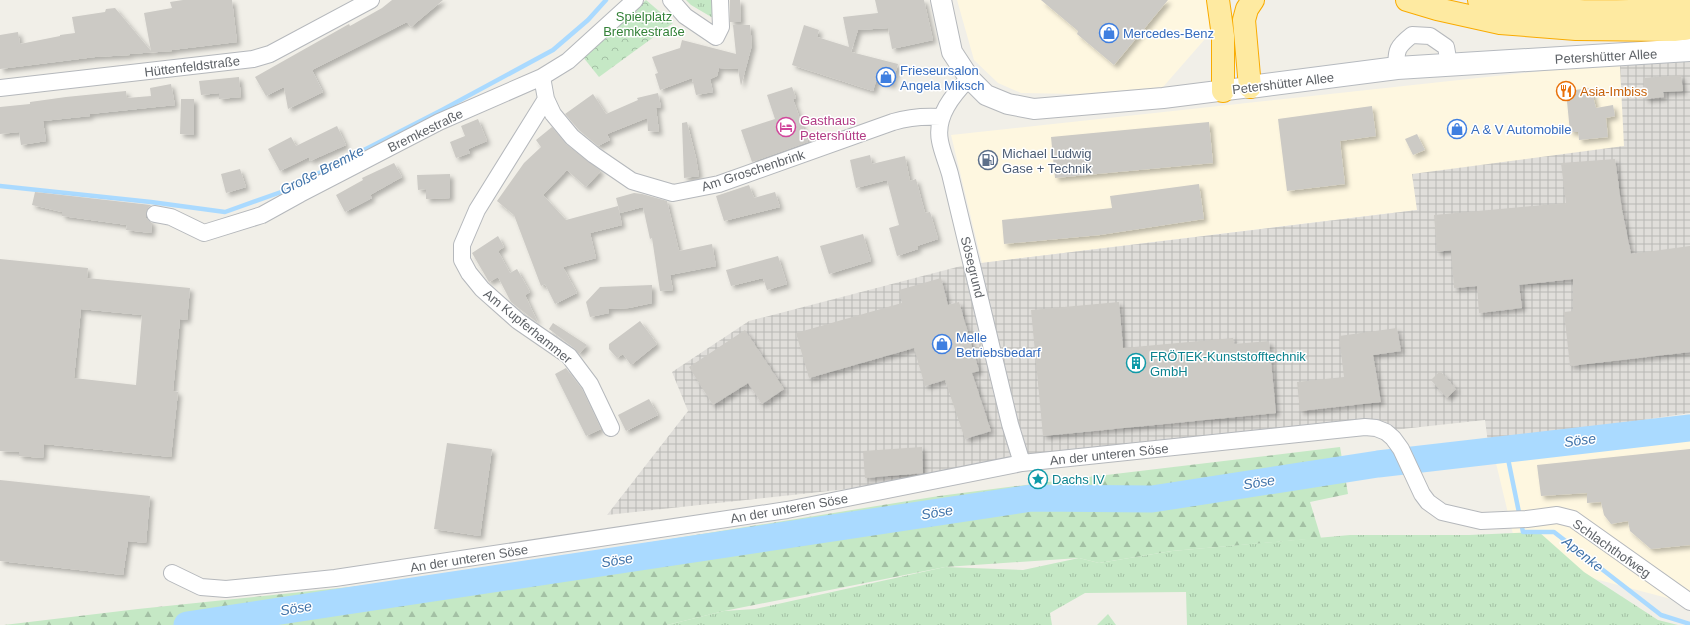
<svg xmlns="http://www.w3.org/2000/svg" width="1690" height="625" font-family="Helvetica,sans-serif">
	<defs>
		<pattern id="industrial-grid" width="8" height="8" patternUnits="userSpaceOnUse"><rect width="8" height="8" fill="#e0deda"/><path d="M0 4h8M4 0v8" fill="none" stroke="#b9b8b5"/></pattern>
		<pattern id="grass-tufts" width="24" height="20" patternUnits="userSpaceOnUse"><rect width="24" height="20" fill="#c5e8c5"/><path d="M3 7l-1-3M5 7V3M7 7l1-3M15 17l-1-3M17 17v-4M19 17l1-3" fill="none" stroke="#a3c0a4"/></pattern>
		<pattern id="forest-firs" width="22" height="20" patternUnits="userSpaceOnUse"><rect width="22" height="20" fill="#c5e8c5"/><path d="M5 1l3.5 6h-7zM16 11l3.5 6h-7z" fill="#a3c0a4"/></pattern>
		<pattern id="park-crowns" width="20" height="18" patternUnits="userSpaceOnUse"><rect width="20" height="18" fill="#c5e8c5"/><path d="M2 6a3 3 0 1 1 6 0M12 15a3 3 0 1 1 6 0" fill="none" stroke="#a3c0a4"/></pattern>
		<filter id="shadow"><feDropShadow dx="3.5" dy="3.5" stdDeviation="2" flood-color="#0004"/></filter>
	</defs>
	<rect width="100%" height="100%" fill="#f1efe8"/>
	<!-- commercial -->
	<path fill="#fef7e0" d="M957,0h253l2,31 -49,56 -86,7 -56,-1 -23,-10 -24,-23z
		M1690,55v124l-290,33 -418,51 -31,-128z
		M1690,436v168l-171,-45 -24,-100z"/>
	<!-- industrial -->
	<path fill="url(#industrial-grid)" d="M1690,59v354l-202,30 -3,-23 -878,95 81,-104 -16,-39 77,-51 216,-56 452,-55 -5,-36 212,-28 -4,-80z"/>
	<!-- grass -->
	<path fill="url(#grass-tufts)" d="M686,0h32l-5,18 -22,-13z
		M1539,532l45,40 74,48 20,5h-491l-1,-33 -101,1 -35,20 2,12h-385l57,-14 31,-2 190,-42 78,3 56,-12 20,5 73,-12 178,-16h119z
		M1108,614l8,11h-19z"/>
	<!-- forest -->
	<path fill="url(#forest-firs)" d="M1340,447l8,47 -38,8 11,36 -149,13 -73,12 -20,-5 -134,9 -221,44 -57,14h-663l134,-16 278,-29 523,-84 117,-15z"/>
	<!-- park -->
	<path fill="url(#park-crowns)" d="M646,0l27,23 -74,54 -16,-20z"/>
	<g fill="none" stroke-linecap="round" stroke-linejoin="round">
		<!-- stream -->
		<path stroke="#aadaff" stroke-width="4.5" d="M0,186l151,16 74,10 59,-21 158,-81 111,-60 35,-30 18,-20
			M1506,449l17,83h31l107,83 29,9"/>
		<!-- river -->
		<path stroke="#aadaff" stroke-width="27" d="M187,625l845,-127 120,1 226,-35 312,-36"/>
	</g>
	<!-- building -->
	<path fill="#cccac5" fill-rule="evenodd" filter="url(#shadow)" d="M183,0h49l5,42 -65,8v1l-43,3 1,1 -35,2 -95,12v-34l18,-3 2,12 40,-8v-1l15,-2 -3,-16 33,-5 1,-3 9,-1 36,43 -7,-38 28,-5 -2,-6z
		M392,0h51l-32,27 -4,-5 -95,48 11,22 -35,17 -4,-22 -18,9 -11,-19 94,-53 1,2 32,-18z
		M730,0h10l1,22h-11z
		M875,0h49l9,40 -41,9 -4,-21 -30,2 -7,22 47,12 -6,21 -16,-4 -3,10 -81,-26 12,-40 15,5 -2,7 32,10 -6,-30 35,-4z
		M1041,0h127l-54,65 -37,-31 1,-3z
		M733,25h17l2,20 -11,41 -3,-17 -19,-1 -2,8 -7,3 3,13 -17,3 -4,-17 -32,12 -5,-16 3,-1 -6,-16 28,-9 2,-8 54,14z
		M1681,75l2,16 -20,1 1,5 -19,2 -2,-21z
		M239,77l2,20 -22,2v-6l-18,2 -2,-14z
		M171,84l4,21 -85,9v2l-47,5 3,20 -25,4 -2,-13 -19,2v-27l30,-3v-2l36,-5 60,-6 1,7 24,-2 -1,-8z
		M792,87l4,11 -3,1 15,43 -56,20 -11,-32 34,-11 -8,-24z
		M1591,88l5,20 17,-3 2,11 -9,2 2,19 -29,3 -1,-8h-8l-4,-41z
		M658,93l3,14 -5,1 3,24 -11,-1 -1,-13 -40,16 3,6 -12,6 -19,-16 -14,-16 28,-20 13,20 32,-14 -1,-2z
		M181,99h13v36l-14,-1z
		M1372,106l4,30 -36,5 5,43 -58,7 -9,-72z
		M478,119l9,22 -19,8 2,4 -14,5 -6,-16 15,-6 -4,-10z
		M687,122l9,36 3,18 -15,2 -2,-55z
		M1209,122l4,41 -158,15 -4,-41z
		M337,126l9,19 -36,16 -1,-4 -29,14 -12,-22 23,-12 5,9z
		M552,127l14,17 35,27 -15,16 -19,-17 -24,25 23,25 52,-14 4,19 -32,8 6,25 -33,9 14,26 -22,11 -10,-20 -4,2 -27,-71 -17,-14 27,-38 17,-16 -5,-7z
		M1417,134l8,16 -12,5 -8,-16z
		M870,155l2,9 33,-8 5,25 6,-2 9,34 5,-1 8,27 -21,7 1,3 -21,7 -8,-28 10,-3 -12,-45 -31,8 -6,-28z
		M1615,159l7,51 9,44 59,-8v106l-120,14 -6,-54 9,-1v-32l-54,6 3,23 -43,5 -2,-27 -23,2 -3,-38 -14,2 -3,-37 132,-12 -5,-40z
		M394,163l8,14 -32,18 2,3 -27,14 -9,-17 27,-15 -1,-2z
		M240,169l6,18 -20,6 -5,-19z
		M450,174v24l-24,1v-10l-8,1 -1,-15z
		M1199,184l5,35 -104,16 -96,9 -2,-24 110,-12 -2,-12z
		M749,185l5,13 21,-6 5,15 -56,14 -8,-25z
		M35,192l116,13 -3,3 -2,5v5l6,5 -1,10 -25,-3 1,-5 -65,-9v-4l-30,-7z
		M634,193l8,1 25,7 12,50 33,-7 4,22 -46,9 3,15 -13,1 -8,-53 -2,1 -7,-32 -23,6 -4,-15z
		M863,234l8,27 -42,13 -9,-28z
		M498,236l6,11 -6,4 12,22 7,-4 13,23 -5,3 13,28 -27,-21 -13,-25 -9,5 -17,-29z
		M778,256l9,28 -20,6 -4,-12 -32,8 -5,-16z
		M0,259l88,9 -1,10 103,10 -3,32 -7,-1 -7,72 5,1 -7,65 -127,-13 -1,14 -24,-2v-4l-19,-1zM81,309l61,6 -6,70 -62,-7z
		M941,278l7,27 11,-3 20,69 -7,2 19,58 -26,8 -20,-59 -20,6 -11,-38 -105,30 -13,-45 106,-30 -3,-13z
		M652,285v18l-23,5 -21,1 1,4 -19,4 -4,-15 14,-15z
		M1119,302l4,46 110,-10 1,6 35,-3 7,72 -233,23 -12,-126z
		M640,321l17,23 -26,21 -8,-11 -6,4 -8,-9v-5z
		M553,323l34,22 -8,9 -5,-6 -25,-19z
		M1397,328l4,23 -28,4 8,47 -81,9 -3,-29 47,-5 -5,-41z
		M745,330l39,59 -22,15 -14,-21 -35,22 -24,-38z
		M566,368l16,21 19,40 -15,7 -31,-62z
		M1440,371l16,18 -9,9 -16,-18z
		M649,399l9,16 -32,16 -8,-16z
		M447,443l45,6 -12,87 -46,-7z
		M922,447l1,26 -58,5 -2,-27z
		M1690,449v96l-39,4 -21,-18 -2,-10 -17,3 -7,-9 -3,-13 -14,1v-10l-46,3 -4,-31z
		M0,480l150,16 -4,47 -18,-2 -5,34 -123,-14z"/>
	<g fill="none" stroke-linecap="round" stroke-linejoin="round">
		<!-- minor casing -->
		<g stroke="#b5b8bc" stroke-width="18">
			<path id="minor" d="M671,0l14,16 31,21 5,-10 -1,-27
				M1397,68c-2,-18 1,-22 15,-33l18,1 16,11 3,17
				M542,77l4,22 7,15 19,23 22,18 38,26 41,12 46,-9 174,-62c16,-5 31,-6 48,-5
				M969,78c-16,17 -34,38 -29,63 2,11 7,22 10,33l60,250 12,39
				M0,88l253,-29 17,-5 101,-54
				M546,99l-69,111 -15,35v15l7,13 13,16 36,32 51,35 21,28 21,44
				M155,214l16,3 33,16 58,-18 38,-21 139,-72 103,-45 26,-16 67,-61
				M172,573l29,14 25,2 109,-11 452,-68 235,-47 343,-36 11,1 10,4 7,6 8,11 21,45 6,8 14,10 39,9 46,-2 30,-4 16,4 117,83"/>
		</g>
		<!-- tertiary casing -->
		<g stroke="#b5b8bc" stroke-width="22">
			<path id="tertiary" d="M941,0l11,52 17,26 17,17 22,9 26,5 129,-11 87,-11"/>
		</g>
		<!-- secondary casing -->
		<g stroke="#b6babf" stroke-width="24">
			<path id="secondary" d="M1250,87l147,-19 293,-18"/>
		</g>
		<!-- trunk casing -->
		<g stroke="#f9ab00" stroke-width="24">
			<path id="trunk" d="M1218,0l5,36v55
				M1407,0l30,9 63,14 76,6 98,1 16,-2
				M1479,0c70,14 140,13 211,8
				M1250,87l-6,-67 3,-11 6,-9"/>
		</g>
		<!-- minor -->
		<use href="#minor" stroke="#fff" stroke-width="16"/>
		<!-- tertiary -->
		<use href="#tertiary" stroke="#fff" stroke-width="20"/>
		<!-- secondary -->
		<use href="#secondary" stroke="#fff" stroke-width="22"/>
		<!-- trunk -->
		<use href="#trunk" stroke="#feeaa1" stroke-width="22"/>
	</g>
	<!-- icons -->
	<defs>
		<g id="shop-ring" transform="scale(1)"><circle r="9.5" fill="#fff" stroke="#3f7fe0" stroke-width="1.5"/><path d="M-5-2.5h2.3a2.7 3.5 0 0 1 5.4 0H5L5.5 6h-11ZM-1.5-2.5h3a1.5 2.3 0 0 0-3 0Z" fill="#3f7fe0"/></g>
		<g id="restaurant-ring" transform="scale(1)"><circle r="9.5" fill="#fff" stroke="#e8710a" stroke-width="1.5"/><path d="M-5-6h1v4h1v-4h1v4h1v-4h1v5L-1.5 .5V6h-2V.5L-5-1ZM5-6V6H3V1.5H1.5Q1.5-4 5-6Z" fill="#e8710a"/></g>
		<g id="hotel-ring" transform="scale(1)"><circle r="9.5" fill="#fff" stroke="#d1479c" stroke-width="1.5"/><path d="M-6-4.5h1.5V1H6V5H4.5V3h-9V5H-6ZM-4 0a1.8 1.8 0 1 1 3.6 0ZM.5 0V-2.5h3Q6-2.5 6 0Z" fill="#d1479c"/></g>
		<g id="fuel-ring" transform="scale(1)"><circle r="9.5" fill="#fff" stroke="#5c6f8a" stroke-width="1.5"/><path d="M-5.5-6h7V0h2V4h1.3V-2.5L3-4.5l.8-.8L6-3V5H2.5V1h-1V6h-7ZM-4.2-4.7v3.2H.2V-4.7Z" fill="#5c6f8a"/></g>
		<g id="building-ring" transform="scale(1)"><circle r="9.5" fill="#fff" stroke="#0f9aa8" stroke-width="1.5"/><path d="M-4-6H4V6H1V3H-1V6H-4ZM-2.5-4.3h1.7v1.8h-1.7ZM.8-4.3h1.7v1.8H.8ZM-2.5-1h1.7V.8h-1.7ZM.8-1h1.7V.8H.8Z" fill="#0f9aa8"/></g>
		<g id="sight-ring" transform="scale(1)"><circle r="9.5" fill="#fff" stroke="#0f9aa8" stroke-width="1.5"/><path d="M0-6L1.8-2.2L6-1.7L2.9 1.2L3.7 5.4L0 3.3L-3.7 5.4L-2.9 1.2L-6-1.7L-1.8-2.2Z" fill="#0f9aa8"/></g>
	</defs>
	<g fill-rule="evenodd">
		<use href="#shop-ring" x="1109" y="33"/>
		<use href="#shop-ring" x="886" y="77"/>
		<use href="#restaurant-ring" x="1566" y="91"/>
		<use href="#hotel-ring" x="786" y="127"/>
		<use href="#shop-ring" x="1457" y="129"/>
		<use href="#fuel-ring" x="988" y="160"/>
		<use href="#shop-ring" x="942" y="344"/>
		<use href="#building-ring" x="1136" y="363"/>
		<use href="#sight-ring" x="1038" y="479"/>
	</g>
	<g text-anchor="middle" stroke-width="3" stroke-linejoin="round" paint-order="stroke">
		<!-- park labels -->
		<g font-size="13" fill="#348238" stroke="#fff">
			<text x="644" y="21">Spielplatz<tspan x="644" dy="15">Bremkestraße</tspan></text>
		</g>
		<!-- shop labels -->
		<g font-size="13" fill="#366cbe" stroke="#fff" text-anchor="start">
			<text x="1123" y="38">Mercedes-Benz</text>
			<text x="900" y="75">Frieseursalon<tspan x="900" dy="15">Angela Miksch</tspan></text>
			<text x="1471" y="134">A &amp; V Automobile</text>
			<text x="956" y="342">Melle<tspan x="956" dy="15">Betriebsbedarf</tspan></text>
		</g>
		<!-- street labels -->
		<g font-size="13" fill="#5f6368" stroke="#fff">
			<text transform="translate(1606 56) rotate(-3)" y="5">Petershütter Allee</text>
			<text transform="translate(192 66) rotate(-7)" y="5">Hüttenfeldstraße</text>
			<text transform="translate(1283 83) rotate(-7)" y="5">Petershütter Allee</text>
			<text transform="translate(425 130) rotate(-26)" y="5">Bremkestraße</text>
			<text transform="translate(753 170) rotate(-18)" y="5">Am Groschenbrink</text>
			<text transform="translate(973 267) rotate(76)" y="5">Sösegrund</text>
			<text transform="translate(528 326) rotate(39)" y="5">Am Kupferhammer</text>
			<text transform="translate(1109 454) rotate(-6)" y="5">An der unteren Söse</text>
			<text transform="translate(789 508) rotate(-10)" y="5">An der unteren Söse</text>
			<text transform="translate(1612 548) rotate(35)" y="5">Schlachthofweg</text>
			<text transform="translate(469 558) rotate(-9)" y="5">An der unteren Söse</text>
		</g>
		<!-- food labels -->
		<g font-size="13" fill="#c56008" stroke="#fff" text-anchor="start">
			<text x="1580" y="96">Asia-Imbiss</text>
		</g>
		<!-- hotel labels -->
		<g font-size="13" fill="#b23c85" stroke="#fff" text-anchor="start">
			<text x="800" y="125">Gasthaus<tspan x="800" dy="15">Petershütte</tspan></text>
		</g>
		<!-- service labels -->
		<g font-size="13" fill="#4e5e75" stroke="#fff" text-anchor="start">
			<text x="1002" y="158">Michael Ludwig<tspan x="1002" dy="15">Gase + Technik</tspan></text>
		</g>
		<!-- culture labels -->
		<g font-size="13" fill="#0d838f" stroke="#fff" text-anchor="start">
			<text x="1150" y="361">FRÖTEK-Kunststofftechnik<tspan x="1150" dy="15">GmbH</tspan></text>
			<text x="1052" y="484">Dachs IV</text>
		</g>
		<!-- water labels -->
		<g font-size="14" font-style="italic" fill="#4174aa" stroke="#fff">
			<text transform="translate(322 170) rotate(-27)" y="5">Große Bremke</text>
			<text transform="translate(1580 440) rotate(-7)" y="5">Söse</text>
			<text transform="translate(1259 482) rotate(-9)" y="5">Söse</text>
			<text transform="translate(937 512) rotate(-9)" y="5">Söse</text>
			<text transform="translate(1583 554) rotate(38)" y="5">Apenke</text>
			<text transform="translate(617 560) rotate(-9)" y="5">Söse</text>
			<text transform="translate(296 608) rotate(-9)" y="5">Söse</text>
		</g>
	</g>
</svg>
